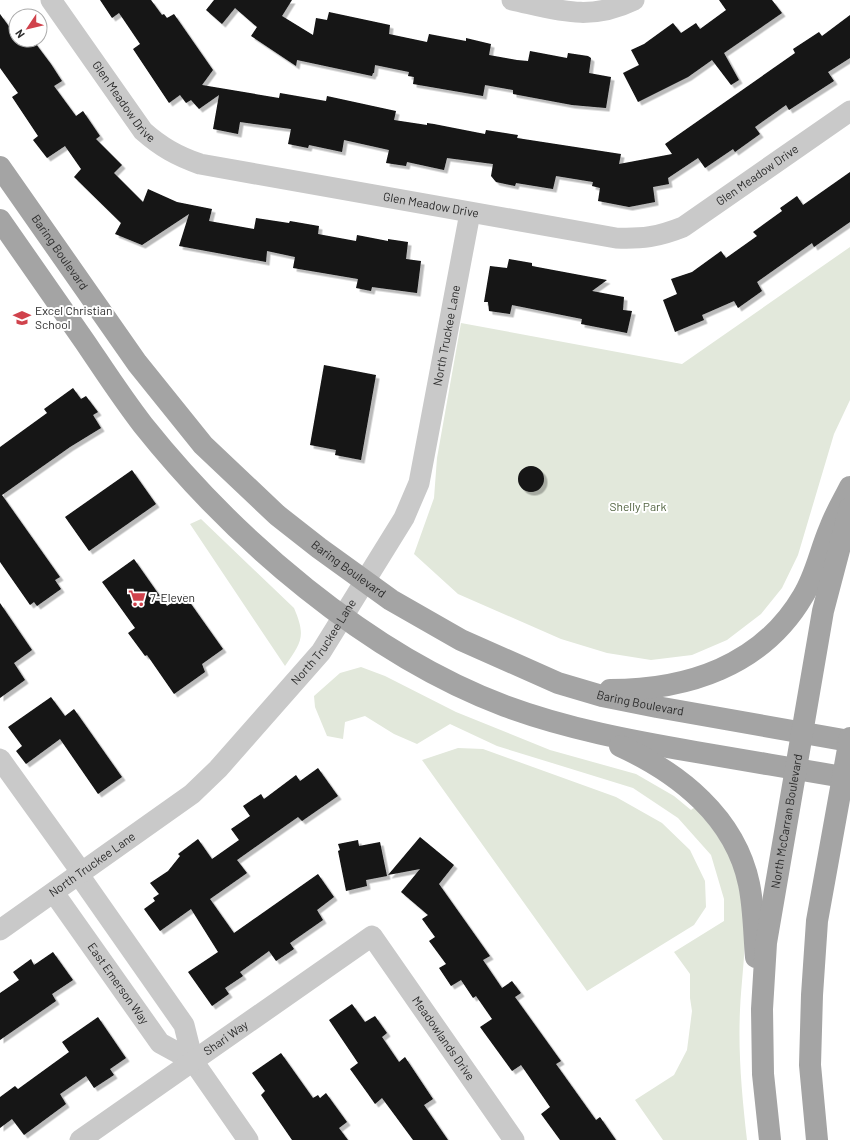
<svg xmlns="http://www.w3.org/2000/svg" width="850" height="1140" font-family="Barlow,sans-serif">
	<defs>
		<filter id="shadow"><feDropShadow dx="3.5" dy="3.5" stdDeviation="0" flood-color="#0004"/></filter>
	</defs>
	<rect width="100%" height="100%" fill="#fff"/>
	<!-- green -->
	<path fill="#e2e8db" d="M850,247v153l-16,34 -36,121 -16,33 -21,26 -34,26 -35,15 -41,5 -44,-7 -46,-14 -103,-45 -44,-40 20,-56 3,-40 24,-135 221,41z
		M201,519l93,89c12,28 8,34 -9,58l-95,-142z
		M361,667l24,9 71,36 94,38 86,24 38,22 17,14 4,-3c17,20 34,42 42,67 15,43 5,91 3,136 -2,44 2,86 7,130h-84l-28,-40 39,-25 13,-25 5,-39 -2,-13v-24l-16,-22 50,-31v-22l-13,-44 -33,-37 -45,-30 -136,-42 -47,-22 -33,20 -23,-10 -29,-18 -20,6 -2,17 -16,-3 -12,-29 -1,-11 26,-23z
		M458,748l25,1 133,48 46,26 28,27 15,31 1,26 -12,18 -107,66 -165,-231z"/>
	<!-- building -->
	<path fill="#131313" filter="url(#shadow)" d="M100,0h51l11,15 2,-1 3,4 7,-4 39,56 -11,15 77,13 1,-5 46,8 1,-5 69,15 -2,9 33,5v-2l7,1 51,10 1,-4 32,5 -1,3 104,16 -2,10 53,-10 -7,-10 130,-91 -2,-4 26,-17 3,4 28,-21v43l-22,14 6,9 -45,29 -3,-5 -31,22 5,7 -25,18 -2,-3 -28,19 -7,-10 -30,20 1,6 -16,3 2,15 -26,5 -31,-6 2,-13 -8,-2 1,-4 -37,-6 -3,13 -37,-6 -1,3 -19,-4 -5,-6 2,-12 -46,-6 -3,12 -37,-8 -1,4 -20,-3 3,-13 -45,-10 -2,12 -33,-7 -1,3 -20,-4 3,-15 -51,-7 -2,12 -25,-5 6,-34 -20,14 -8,-9 -5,3 -6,-8 -11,8 -36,-54 7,-5 -21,-31 -7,5z
		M214,0h78l-10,16 31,19 3,-17 11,2 2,-8 61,13 -1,9 38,8 2,-8 37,7v-3l25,6 -2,11 28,5 11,1 2,-10 37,7 1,-5 20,3 3,2 -2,15 22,4 -5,31 -34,-3 -59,-11v-4l-28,-5 -2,11 -70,-12 1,-7 -6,-1 1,-4 -34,-7 -1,8h-1l-1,3 -75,-16 -1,6 -45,-30 6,-9 -22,-19 -13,16 -16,-14z
		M719,0h53l10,13 -58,40 15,27 -8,5 -19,-25 -24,17 -50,25 -15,-29 16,-8 -8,-15 13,-6 29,-21 8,10 15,-10 4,6 26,-19z
		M0,14l16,22v4h17l18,24 11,17 -8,5 22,30 7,-5 17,25 -4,3 26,26 -8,8 29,29 5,-13 29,13 35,7 -3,12 45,8 2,-11 33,5 1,-2 29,5 -1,8 38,7 1,-6 31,6v-2l20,3 -2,17 15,2 -4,32 -45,-6 -1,4 -15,-3 2,-9 -65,-11 2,-11 -28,-6 -1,11 -87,-16 10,-32 -47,31 -27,-11 6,-11 -47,-46 7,-8 -16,-23 -18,12 -14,-18 5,-4 -26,-39 6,-4 -18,-25z
		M850,172v50l-36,25 -2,-4 -55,39 5,9 -24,17 -4,-7 -32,14 2,5 -29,12 -12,-32 14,-6 -6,-15 21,-7 29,-21 5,7 31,-22 -4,-4 29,-21 -2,-3 17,-12 6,9z
		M509,259l23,4v3l75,14 -15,11 32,6 -1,13 9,1 -5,22 -46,-9 1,-5 -70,-14 -2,9 -21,-3 -1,-9h-4l6,-36 17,2z
		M324,365l52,10 -15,85 -26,-5 1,-5 -26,-5z
		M73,388l8,11 5,-3 12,16 -5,3 8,13 -31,19 -68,48 58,82 -5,3 6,9 -24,17 -3,-4 -4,3 -30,-43v-115l47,-34 -3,-4z
		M518 479a13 13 0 1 1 26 0a13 13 0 1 1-26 0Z
		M132,470l24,34 -67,47 -24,-34z
		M134,559l33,47 17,-12 39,55 -21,15 3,8 -31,22 -27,-39 -2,1 -17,-23 7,-5 -33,-46z
		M0,603l32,47 -18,13 11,17 -25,18z
		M51,697l14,19 9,-7 48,68 -24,17 -38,-55 -34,25 -10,-13 6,-5 -14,-19z
		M318,768l20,28 -36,25 -4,-4 -61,43 10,13 -37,26 24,34 84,-59 16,23 -17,13 6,10 -33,23 4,6 -18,12 -7,-10 -29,21 3,4 -18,12 4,6 -17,12 -24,-34 30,-20 -27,-43 -31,22 -16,-22 11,-8 -2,-3 6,-4 -9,-11 18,-12 12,-15 -2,-2 20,-15 14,20 27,-19 -8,-11 19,-13 -7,-10 18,-12 3,5 32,-24 4,6z
		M420,837l34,28 -15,19 51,72 -7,4 19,28 10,-7 9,12 -6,4 46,64 -5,3 40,56 4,-3 16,23h-56l-19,-26 9,-7 -29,-42 -9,6 -32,-44 12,-8 -16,-23 -3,2 -12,-18 -10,6 -12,-18 7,-4 -17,-23 6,-4 -13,-18 6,-4 -27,-23 19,-23 -32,6z
		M358,840l1,6 21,-4 7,34 -21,4 1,6 -21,5 -8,-40 2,-1 -2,-6z
		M53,952l20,28 -21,14 4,7 -56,39v-47l19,-13 -6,-8 18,-13 3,6z
		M352,1004l13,18 10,-6 12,17 -5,4 17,25 6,-5 28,42 -9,6 24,35h-35l-31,-42 -7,6 -7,-10 -18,-25 8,-6 -29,-43z
		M98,1017l28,41 -16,11 4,6 -20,13 -8,-12 -26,18 6,10 -42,31 -12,-16 -12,9v-31l15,-11 3,3 51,-37 -7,-10z
		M281,1053l32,45 5,-3 2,3 6,-5 21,29 -8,6 9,12h-56l-31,-45 4,-4 -13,-18z"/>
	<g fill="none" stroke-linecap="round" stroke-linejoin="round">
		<!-- minor -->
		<g stroke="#c9c9c9" stroke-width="21">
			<path id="s1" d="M51,0l92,131c18,16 34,25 57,33l416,74c26,1 42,-1 67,-11l167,-116"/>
			<path d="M512,0c46,10 77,22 122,0"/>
			<path d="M0,759l82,114"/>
			<path id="s2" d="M54,893l106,150 33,18 -9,-36 -105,-150"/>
			<path id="s3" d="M0,930l192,-136 26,-25 103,-117 83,-134 15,-35 51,-270"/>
			<path d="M193,1061l55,79"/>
			<path id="s4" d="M80,1140l292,-204 142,204"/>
		</g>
		<!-- major -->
		<g stroke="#a4a4a4" stroke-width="22">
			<path id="s5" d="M0,167l137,196 66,82 74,70 42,33 72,52 70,40 97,43 44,13 55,11 192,34"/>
			<path d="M0,220c28,40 56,81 85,122 19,28 37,56 58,83 91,114 224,229 362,281 62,23 127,35 191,46 49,8 98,17 147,25"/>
			<path d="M610,690c77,0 152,-24 193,-94 13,-21 17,-45 27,-68 5,-14 13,-27 20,-41"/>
			<path d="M620,746c59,27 115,71 129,138 5,24 5,50 7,73"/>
			<path id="s6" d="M770,1140l-7,-66 -1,-65 4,-66 57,-332 27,-103"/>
			<path d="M817,1140l-7,-75 2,-70 5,-74 33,-183"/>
		</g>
	</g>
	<!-- icons -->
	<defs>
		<g id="school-bare" transform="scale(1.38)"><path d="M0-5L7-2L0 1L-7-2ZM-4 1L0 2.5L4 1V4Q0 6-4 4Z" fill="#d0424c" stroke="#fff" stroke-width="2.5" paint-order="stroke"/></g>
		<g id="supermarket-bare" transform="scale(1.38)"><path d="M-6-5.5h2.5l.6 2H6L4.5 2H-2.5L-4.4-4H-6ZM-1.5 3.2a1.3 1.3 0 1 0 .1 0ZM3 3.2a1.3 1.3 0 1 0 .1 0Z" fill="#d0424c" stroke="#fff" stroke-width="2.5" paint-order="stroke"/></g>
	</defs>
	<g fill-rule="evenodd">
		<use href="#school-bare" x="22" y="318"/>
		<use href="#supermarket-bare" x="137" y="598"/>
	</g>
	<g text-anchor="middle" stroke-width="4" stroke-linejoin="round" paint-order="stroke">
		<!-- street labels -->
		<g font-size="12" fill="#2c2c2c" stroke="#fff">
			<text dy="4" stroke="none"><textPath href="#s1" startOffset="125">Glen Meadow Drive</textPath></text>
			<text dy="4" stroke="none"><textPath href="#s1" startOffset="808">Glen Meadow Drive</textPath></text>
			<text dy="4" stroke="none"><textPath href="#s1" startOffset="461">Glen Meadow Drive</textPath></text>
			<text dy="4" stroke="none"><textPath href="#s5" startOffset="104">Baring Boulevard</textPath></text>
			<text dy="4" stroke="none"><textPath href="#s3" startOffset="773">North Truckee Lane</textPath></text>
			<text dy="4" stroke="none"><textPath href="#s5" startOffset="536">Baring Boulevard</textPath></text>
			<text dy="4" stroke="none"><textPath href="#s3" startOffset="437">North Truckee Lane</textPath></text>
			<text dy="4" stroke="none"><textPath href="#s5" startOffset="860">Baring Boulevard</textPath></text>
			<text dy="4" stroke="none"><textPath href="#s6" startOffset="321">North McCarran Boulevard</textPath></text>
			<text dy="4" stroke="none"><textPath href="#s3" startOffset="113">North Truckee Lane</textPath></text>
			<text dy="4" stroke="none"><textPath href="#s2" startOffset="111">East Emerson Way</textPath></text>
			<text dy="4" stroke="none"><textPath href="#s4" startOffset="178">Shari Way</textPath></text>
			<text dy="4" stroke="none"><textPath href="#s4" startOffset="481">Meadowlands Drive</textPath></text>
		</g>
		<!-- poi labels -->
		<g font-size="12" fill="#2c2c2c" stroke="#fff" text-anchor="start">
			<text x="35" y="315">Excel Christian<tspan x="35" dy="14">School</tspan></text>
			<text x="150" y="602">7-Eleven</text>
		</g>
		<!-- park labels -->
		<g font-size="12" fill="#50623f" stroke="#fff">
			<text x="638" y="511">Shelly Park</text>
		</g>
	</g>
	<!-- north arrow -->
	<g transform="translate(28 28) rotate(235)"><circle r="19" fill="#ffffff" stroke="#ababab"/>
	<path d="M0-3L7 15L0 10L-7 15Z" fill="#d0424c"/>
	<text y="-6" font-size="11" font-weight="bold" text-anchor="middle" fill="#2c2c2c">N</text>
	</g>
</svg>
